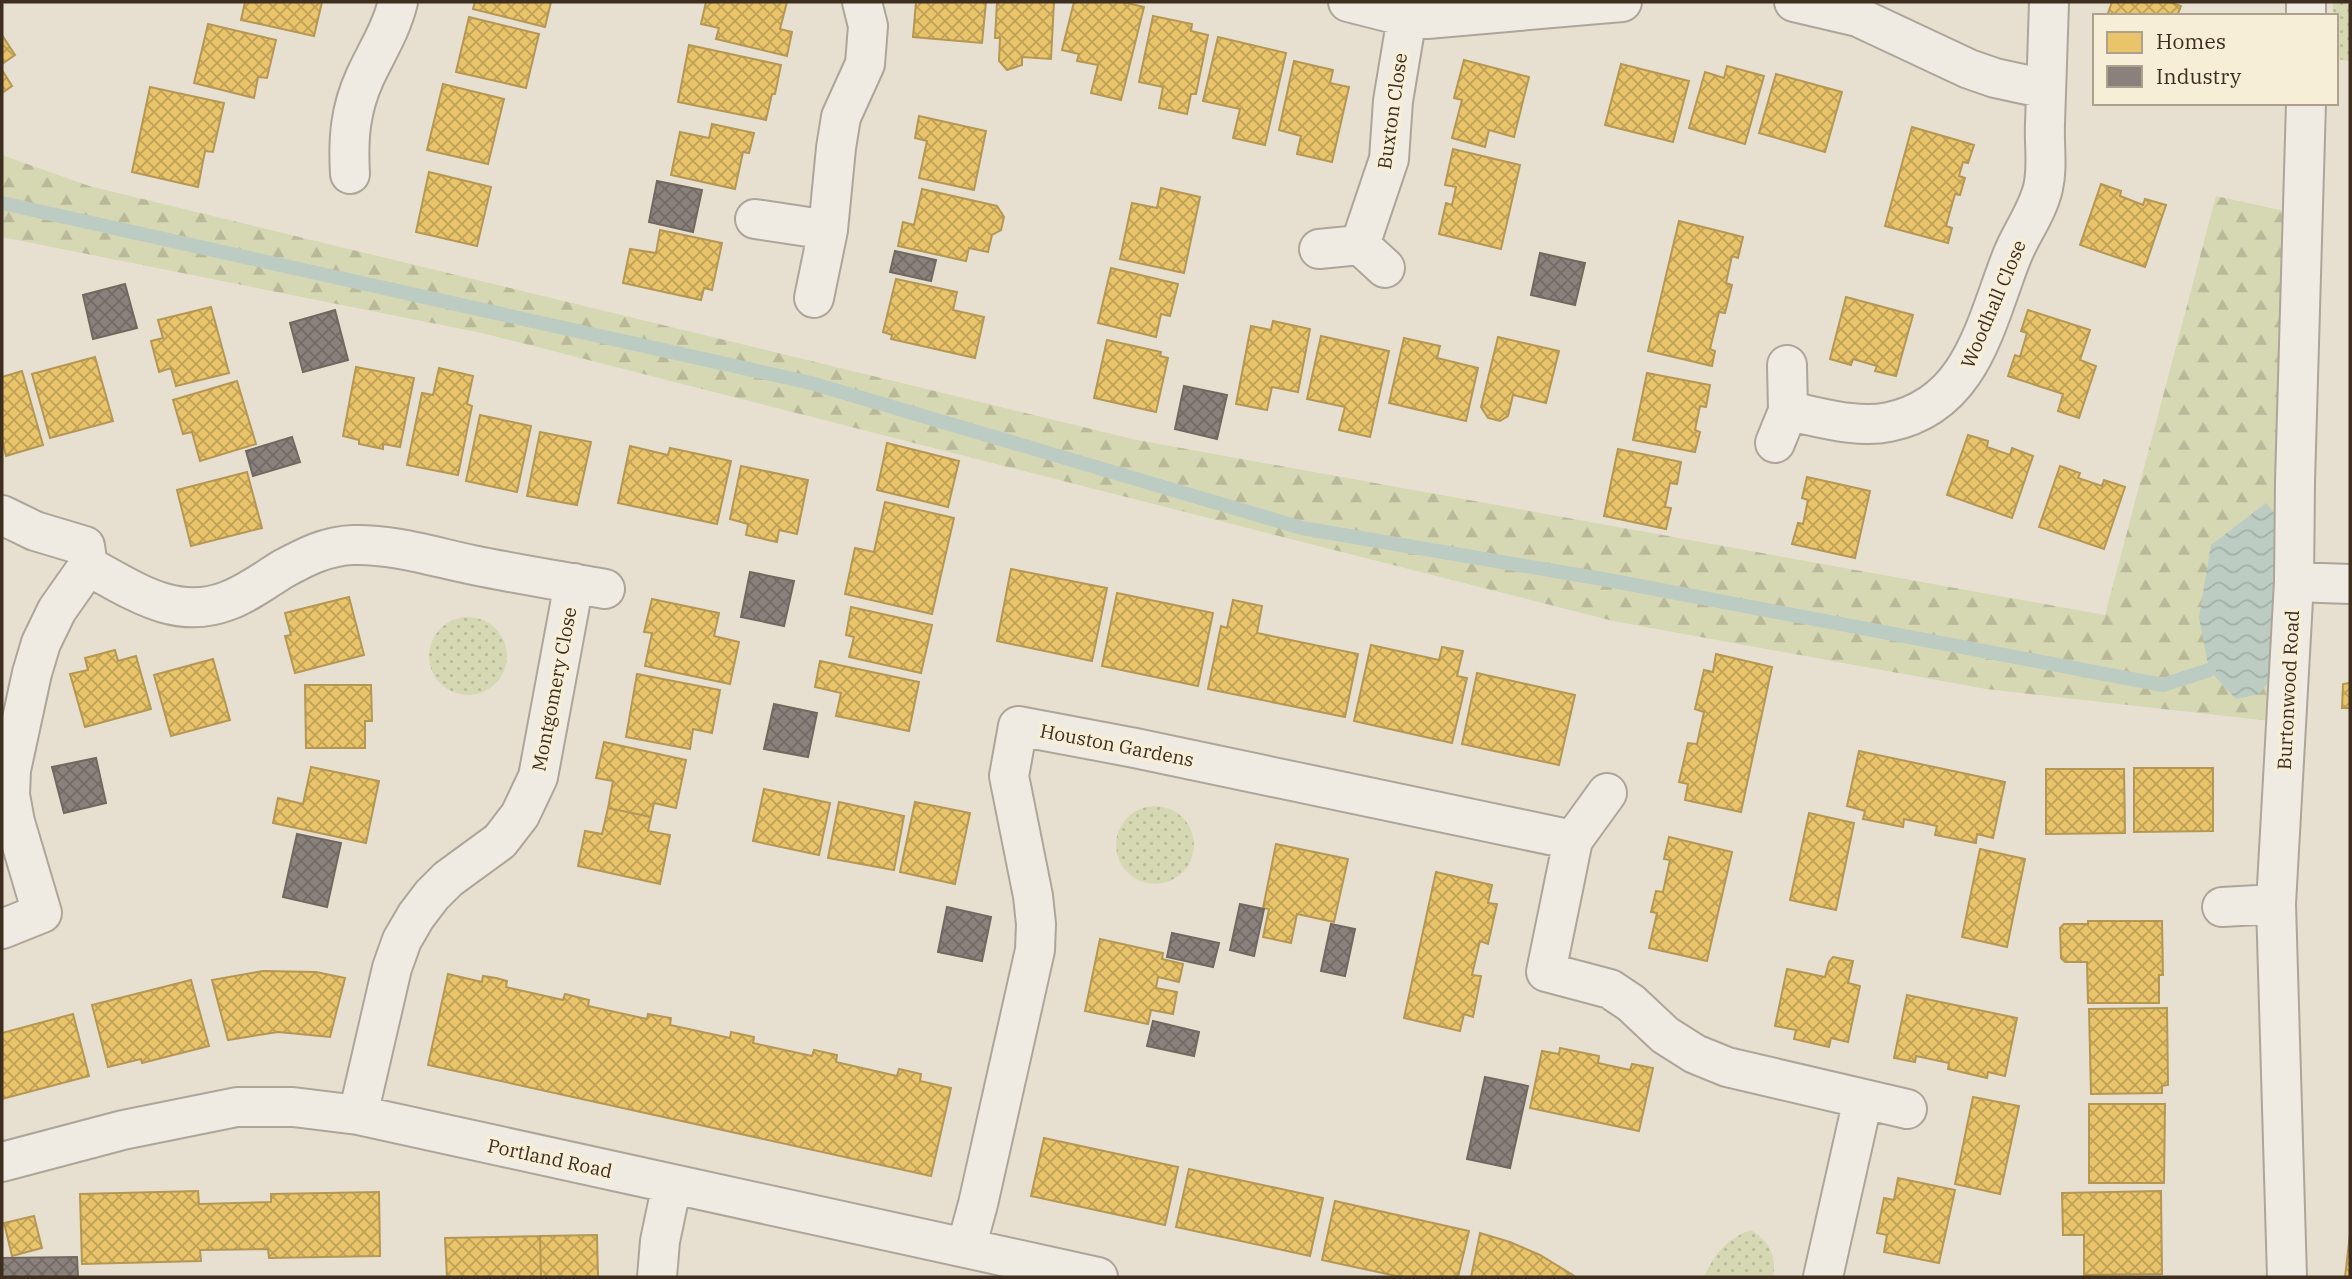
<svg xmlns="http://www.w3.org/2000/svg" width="2352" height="1279" font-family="'IBM Plex Serif',serif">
	<defs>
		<pattern id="grass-dots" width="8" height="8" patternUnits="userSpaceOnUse" patternTransform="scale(1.75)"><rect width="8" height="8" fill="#d6d7b3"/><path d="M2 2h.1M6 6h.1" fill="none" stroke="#b9b99a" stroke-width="1.8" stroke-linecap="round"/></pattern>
		<pattern id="forest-firs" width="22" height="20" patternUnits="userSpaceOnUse" patternTransform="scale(1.75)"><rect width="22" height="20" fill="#d6d7b3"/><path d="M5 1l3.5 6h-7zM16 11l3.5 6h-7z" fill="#b9b99a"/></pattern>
		<pattern id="water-waves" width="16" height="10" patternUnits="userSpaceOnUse" patternTransform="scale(1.75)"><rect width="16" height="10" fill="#bcccc2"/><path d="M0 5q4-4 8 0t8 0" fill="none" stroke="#a2b0a6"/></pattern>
		<pattern id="homes-cross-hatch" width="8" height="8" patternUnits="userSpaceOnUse" patternTransform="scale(1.75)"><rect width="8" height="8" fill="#e9c46a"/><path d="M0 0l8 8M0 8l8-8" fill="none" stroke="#bea057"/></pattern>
		<pattern id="industry-cross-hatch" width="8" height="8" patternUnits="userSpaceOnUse" patternTransform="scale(1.75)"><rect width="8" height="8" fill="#8a817c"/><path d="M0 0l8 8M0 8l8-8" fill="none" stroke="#726a65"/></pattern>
	</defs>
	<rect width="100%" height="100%" fill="#e7e0d1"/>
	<!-- grass -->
	<path fill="url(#grass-dots)" d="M2333,2h17v59l-14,-2v-43h-3z
		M429 656a39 39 0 1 1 78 0a39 39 0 1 1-78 0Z
		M1116 845a39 39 0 1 1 78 0a39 39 0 1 1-78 0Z
		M1751,1230c18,11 26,26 22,47h-69c10,-22 23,-39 47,-47z"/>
	<!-- forest -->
	<path fill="url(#forest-firs)" d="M2,155l87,31 1048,254 968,175 111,-419 91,20 -19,507 -302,-34 -373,-68 -1131,-288 -480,-96z"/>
	<!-- water -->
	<path fill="url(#water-waves)" d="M2266,503l26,31 -7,127 -26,33 -23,5 -27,-29 -10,-53 12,-72z"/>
	<!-- homes -->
	<path fill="url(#homes-cross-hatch)" stroke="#b59754" stroke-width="2" d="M245,2h77l-8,34 -73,-16z
		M475,2h76l-6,25 -72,-18z
		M706,2h81l-7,27 12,3 -5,24 -71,-17 3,-11 -18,-4z
		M916,2h70l-4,41 -69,-6z
		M997,2h57l-3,57 -29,-2v8l-15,5 -8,-9 1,-23h-5z
		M1074,2h49l21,5 -23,93 -30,-7 7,-28 -21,-4 2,-7 -17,-4z
		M2112,2h57l12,4 -4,10h-70z
		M1153,16l39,8 -1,7 17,4 -12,59h-5l-4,20 -28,-6 4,-21 -24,-5z
		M469,17l70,17 -13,54 -70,-16z
		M208,24l68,16 -9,38 -9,-1 -4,21 -60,-15z
		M2,35l13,20 -13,9z
		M1218,37l68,16 -21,92 -32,-7 7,-29 -37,-8z
		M689,45l92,20 -6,29h-3l-6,26 -88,-18z
		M1464,60l65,17 -15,60 -25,-7 -4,17 -33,-9 10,-38 -8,-2z
		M1294,61l39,9 -3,13 19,4 -17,75 -35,-8 4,-18 -22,-6z
		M1621,64l68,17 -16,61 -68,-17z
		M1727,66l37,10 -19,68 -56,-16 16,-56 19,6z
		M2,70l10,16 -10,7z
		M1776,74l66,18 -17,60 -66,-19z
		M443,84l61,15 -16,65 -61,-14z
		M150,87l74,16 -11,49 -8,-1 -7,36 -66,-15z
		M919,116l67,15 -12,59 -55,-12 8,-37 -12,-3z
		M712,124l42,9 -5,20 -6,-1 -8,37 -64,-14 9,-43 29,6z
		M1912,127l62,18 -6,18 -5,-1 -4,14 6,2 -5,17 -5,-1 -9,32 6,2 -4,15 -63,-17z
		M1453,149l67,16 -19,84 -62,-15 7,-31 6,2 4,-18 -11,-2z
		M429,172l62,15 -14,59 -61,-14z
		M2101,184l20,7 -1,5 23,9 2,-6 21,6 -21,62 -65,-22z
		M1161,188l39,9 -16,76 -64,-14 12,-56 25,5z
		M922,189l75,17 7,11 -3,13 -9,5 -4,17 -19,-4 -3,13 -68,-15 5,-24 11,3z
		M1679,221l64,16 -5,21 -6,-2 -6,27 6,2 -7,28 -6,-1 -9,37 5,2 -3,15 -64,-15z
		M660,230l62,13 -10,47 -8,-2 -3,12 -78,-17 7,-34 26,4z
		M1111,268l67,16 -8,32 -9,-2 -5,23 -58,-14z
		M896,279l61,13 -4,18 31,7 -9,41 -84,-19 1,-4 -9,-3z
		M1846,297l67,18 -17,61 -21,-5 2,-5 -24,-7 -2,6 -21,-6z
		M211,307l18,66 -53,13 -5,-18 -12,4 -8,-31 12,-3 -5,-18z
		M2028,310l62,20 -10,30 16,6 -17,52 -21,-7 5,-17 -55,-18 7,-21 5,2 7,-24 -6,-2z
		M1273,321l37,8 -12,63 -26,-5 -5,23 -31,-6 15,-78 20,4z
		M1321,336l68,15 -19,86 -31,-7 6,-23 -38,-8z
		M1498,337l61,14 -13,52 -33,-8 -5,21 -8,5 -12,-3 -7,-11z
		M1404,338l36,8 -3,12 41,10 -12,53 -77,-18z
		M1107,340l54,12 -1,4 8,2 -12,54 -62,-14z
		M95,357l18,64 -63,17 -18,-64z
		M356,367l58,11 -14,69 -17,-3v5l-24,-5v-4l-16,-4z
		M439,368l34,8 -6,28 5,2 -14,69 -51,-10 15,-72 11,2z
		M22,371l21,74 -37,11 -4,-16v-63z
		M1647,373l63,12 -4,22 -6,-1 -5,24 5,2 -5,20 -62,-12z
		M237,381l19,63 -56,17 -8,-29 -9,2 -10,-34z
		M480,415l51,11 -14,66 -51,-11z
		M540,432l51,10 -14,63 -50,-9z
		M1968,435l20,6 -1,6 23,8 2,-7 21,8 -21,62 -65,-23z
		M887,443l72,18 -11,46 -71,-17z
		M630,446l38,9 2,-7 61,13 -14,63 -99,-21z
		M1618,449l63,13 -4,22 -7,-1 -5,24 6,1 -5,21 -62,-13z
		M741,466l67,14 -11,54 -18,-4 -2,12 -31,-7 2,-11 -18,-5z
		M2060,466l20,7 -2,5 24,8 2,-6 21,7 -21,62 -65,-22z
		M247,472l15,56 -71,18 -14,-56z
		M1807,477l63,14 -15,67 -63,-14 6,-21 5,1 5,-24 -6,-2z
		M885,502l69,16 -22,96 -87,-20 10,-46 19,4z
		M1011,569l96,19 -15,73 -95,-20z
		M1117,593l96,20 -15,73 -96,-20z
		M349,597l15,58 -69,18 -10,-37 6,-1 -6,-22z
		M652,599l67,14 -5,23 25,6 -9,42 -85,-18 7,-33 -8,-1z
		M1233,600l29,6 -5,27 101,21 -13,63 -137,-28 13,-63 6,2z
		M851,607l81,18 -11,48 -72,-16 5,-20 -8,-2z
		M1371,645l68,15 3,-13 21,4 -6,25 10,2 -15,65 -98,-22z
		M115,650l3,11 18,-5 15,53 -66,18 -15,-53 18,-4 -3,-12z
		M1716,654l56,13 -31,145 -56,-12 3,-16 -9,-2 9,-39 9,1 7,-32 -9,-3 9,-39 9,2z
		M213,659l17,61 -59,16 -17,-61z
		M820,661l99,21 -10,49 -73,-15 5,-23 -26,-6z
		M1477,673l98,22 -16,70 -97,-21z
		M637,674l83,16 -8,43 -19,-4 -3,20 -64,-12z
		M2350,683v25h-8l1,-24z
		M305,685h66l1,36h-7v27h-59z
		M604,742l82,18 -10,48 -22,-5 -3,14 -43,-9 5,-27 -17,-3z
		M1859,751l146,31 -12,56 -16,-4 -1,9 -41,-8 2,-9 -33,-7 -1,8 -40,-8 2,-8 -18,-5z
		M311,767l68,14 -13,62 -93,-20 5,-25 25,6z
		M2134,768h79v63l-79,1z
		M2046,769h78l1,64 -79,1z
		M764,789l66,14 -11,52 -66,-14z
		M839,802l65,14 -10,54 -66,-12z
		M915,802l55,11 -15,71 -55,-12z
		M608,808l43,9 -3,14 22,4 -10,49 -82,-18 7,-35 17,3z
		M1809,813l45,10 -18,87 -46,-10z
		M1669,837l63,15 -25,109 -58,-13 8,-35 -6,-1 5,-21 7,1 7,-32 -6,-1z
		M1276,844l72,15 -14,63 -37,-8 -6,29 -28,-6 6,-28 -6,-1z
		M1980,849l45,10 -18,88 -45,-10z
		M1436,872l56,13 -4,18 9,1 -9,40 -8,-3 -8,34 9,1 -8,41 -9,-3 -4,17 -56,-13z
		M2088,921h74l1,54h-4v28h-71l-1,-41h-22l-4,-4 -1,-30 4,-4h24z
		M1100,939l63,14 -1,6 21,5 -4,18 -21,-5 -2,11 21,4 -4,22 -22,-4 -3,14 -63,-13z
		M1833,957l20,4 -5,22 12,3 -12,56 -17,-4 -2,9 -35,-8 2,-9 -21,-4 12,-57 38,8 4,-15z
		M263,971l53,1 29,6 -15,59 -52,-5 -50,8 -16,-60z
		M448,974l34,8 1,-6 13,2 11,3 -1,6 57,13 2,-6 24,6 -1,6 59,13 1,-5 23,4 -1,7 60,13 1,-6 23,5 -1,6 59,13 2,-6 23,5 -1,7 61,14 2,-7 22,5 -1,7 31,7 -20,88 -503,-111z
		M191,980l18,66 -67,17 -1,-4 -33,8 -16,-62z
		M1907,995l110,23 -12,58 -17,-4 -1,6 -39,-9 1,-6 -33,-7 -1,6 -21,-4z
		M2167,1008l1,77 -6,1v7l-71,1 -2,-85z
		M73,1014l16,62 -87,23v-66z
		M1560,1048l39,8 -1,7 32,7 2,-6 21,4 -14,63 -109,-23 12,-57 17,3z
		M1973,1097l46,9 -19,88 -45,-10z
		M2089,1104h76l-1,79h-75z
		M1044,1138l134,29 -13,58 -134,-29z
		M1189,1169l134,29 -13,58 -134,-29z
		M1898,1178l57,12 -16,73 -55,-11 3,-17 -10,-2 7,-35 10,2z
		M198,1191l1,13 72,-2v-8l108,-2 1,64 -111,2 -1,-9 -68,1 1,11 -119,3 -2,-70z
		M2161,1191l1,83 -78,1v-40h-21l-1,-42z
		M1335,1201l134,30 -11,46h-57l-79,-17z
		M34,1216l8,32 -30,8 -8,-33z
		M1480,1233l30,9 30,13 36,22h-105z
		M2350,1234v43h-5z
		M597,1235l1,42h-57l-1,-41z
		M540,1236l1,41h-94l-2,-39z"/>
	<!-- industry -->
	<path fill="url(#industry-cross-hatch)" stroke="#736860" stroke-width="2" d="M657,181l45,9 -9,42 -44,-10z
		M895,251l41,9 -5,21 -41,-9z
		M1540,253l45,10 -10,42 -44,-10z
		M125,284l12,44 -44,11 -10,-44z
		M335,310l13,50 -45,12 -13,-49z
		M1184,386l43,9 -10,44 -42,-10z
		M292,437l8,25 -47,14 -7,-25z
		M750,572l44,9 -10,45 -43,-9z
		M774,704l43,9 -9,44 -44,-8z
		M96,758l10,45 -42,10 -12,-46z
		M297,834l44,9 -14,64 -44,-10z
		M1240,904l24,5 -10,47 -24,-6z
		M947,907l44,10 -9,44 -44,-9z
		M1331,924l24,5 -10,47 -24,-5z
		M1172,933l47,10 -6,24 -46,-10z
		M1153,1021l46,11 -5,24 -47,-10z
		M1485,1077l43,9 -18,82 -43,-9z
		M77,1257l1,20h-76v-19z"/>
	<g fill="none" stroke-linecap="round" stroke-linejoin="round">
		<!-- stream -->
		<path stroke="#bcccc2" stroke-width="14" d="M2,203l809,180 491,145 306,52 555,105 46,-15"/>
		<!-- street casing -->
		<g stroke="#ada599" stroke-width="42">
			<path id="street" d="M1348,2l59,15 20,2 195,-17
				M1794,2l64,15 111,52 26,9 51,11
				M2306,2v14
				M350,174c-2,-35 0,-64 15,-97 12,-26 26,-47 33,-75
				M755,219l73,11
				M1360,245l29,-86 4,-58 14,-84
				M1319,249l41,-4 25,23
				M814,298l14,-68 8,-82 5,-31 24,-53 3,-38 -6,-24
				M1788,411c32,6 69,18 101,11 83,-17 96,-98 123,-166 9,-23 25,-43 31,-68 5,-21 1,-42 2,-64 1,-40 3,-81 4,-122
				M1775,443l13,-32 -1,-46
				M2,515l33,16 50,15 3,20c45,24 87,55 139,35 20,-7 38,-21 56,-32 22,-12 43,-23 70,-24 41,-1 81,12 120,20 44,9 88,16 132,24
				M2294,582l56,2
				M1607,793l-34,47 -27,132 64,17 21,14 34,32 30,19 32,13 180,42
				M2222,907l54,-3
				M2,929l40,-16 -27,-91 -5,-27 1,-25 21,-97 9,-30 16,-33 31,-44
				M358,1115l34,-147 10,-28 14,-24 16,-21 16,-16 52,-38 20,-26 18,-38 36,-194
				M2,1162l121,-32 114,-23h56l65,8 740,162
				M966,1248l12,-44 57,-254 1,-26 -3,-28 -24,-120 9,-50 117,22 438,92
				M657,1277l3,-36 12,-57
				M1823,1277l40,-178
				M2287,1277l-11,-373 18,-322 1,-100 11,-379"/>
		</g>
		<!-- street -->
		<use href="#street" stroke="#efebe3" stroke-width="38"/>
	</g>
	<g text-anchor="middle" stroke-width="7" stroke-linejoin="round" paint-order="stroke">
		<!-- street labels -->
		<g font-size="19" fill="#3d2e20" stroke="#f7eed8">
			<text transform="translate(1392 111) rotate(-82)" y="7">Buxton Close</text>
			<text transform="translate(1993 304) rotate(-67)" y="7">Woodhall Close</text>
			<text transform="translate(554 689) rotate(-79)" y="7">Montgomery Close</text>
			<text transform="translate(2288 690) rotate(-87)" y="7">Burtonwood Road</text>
			<text transform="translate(1117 745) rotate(11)" y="7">Houston Gardens</text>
			<text transform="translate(550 1158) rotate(12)" y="7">Portland Road</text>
		</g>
	</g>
	<!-- border -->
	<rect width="2352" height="1279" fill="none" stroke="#3d2e20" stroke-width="7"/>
	<!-- legend -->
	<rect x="2093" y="14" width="245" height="91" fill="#f7eed8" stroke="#ada18e" stroke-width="2"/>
	<rect x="2107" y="32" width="35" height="21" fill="#e9c46a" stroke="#ada18e" stroke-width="2"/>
	<text x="2156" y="49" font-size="21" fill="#3d2e20">Homes</text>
	<rect x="2107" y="66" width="35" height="21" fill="#8a817c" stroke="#ada18e" stroke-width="2"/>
	<text x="2156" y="84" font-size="21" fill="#3d2e20">Industry</text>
</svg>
